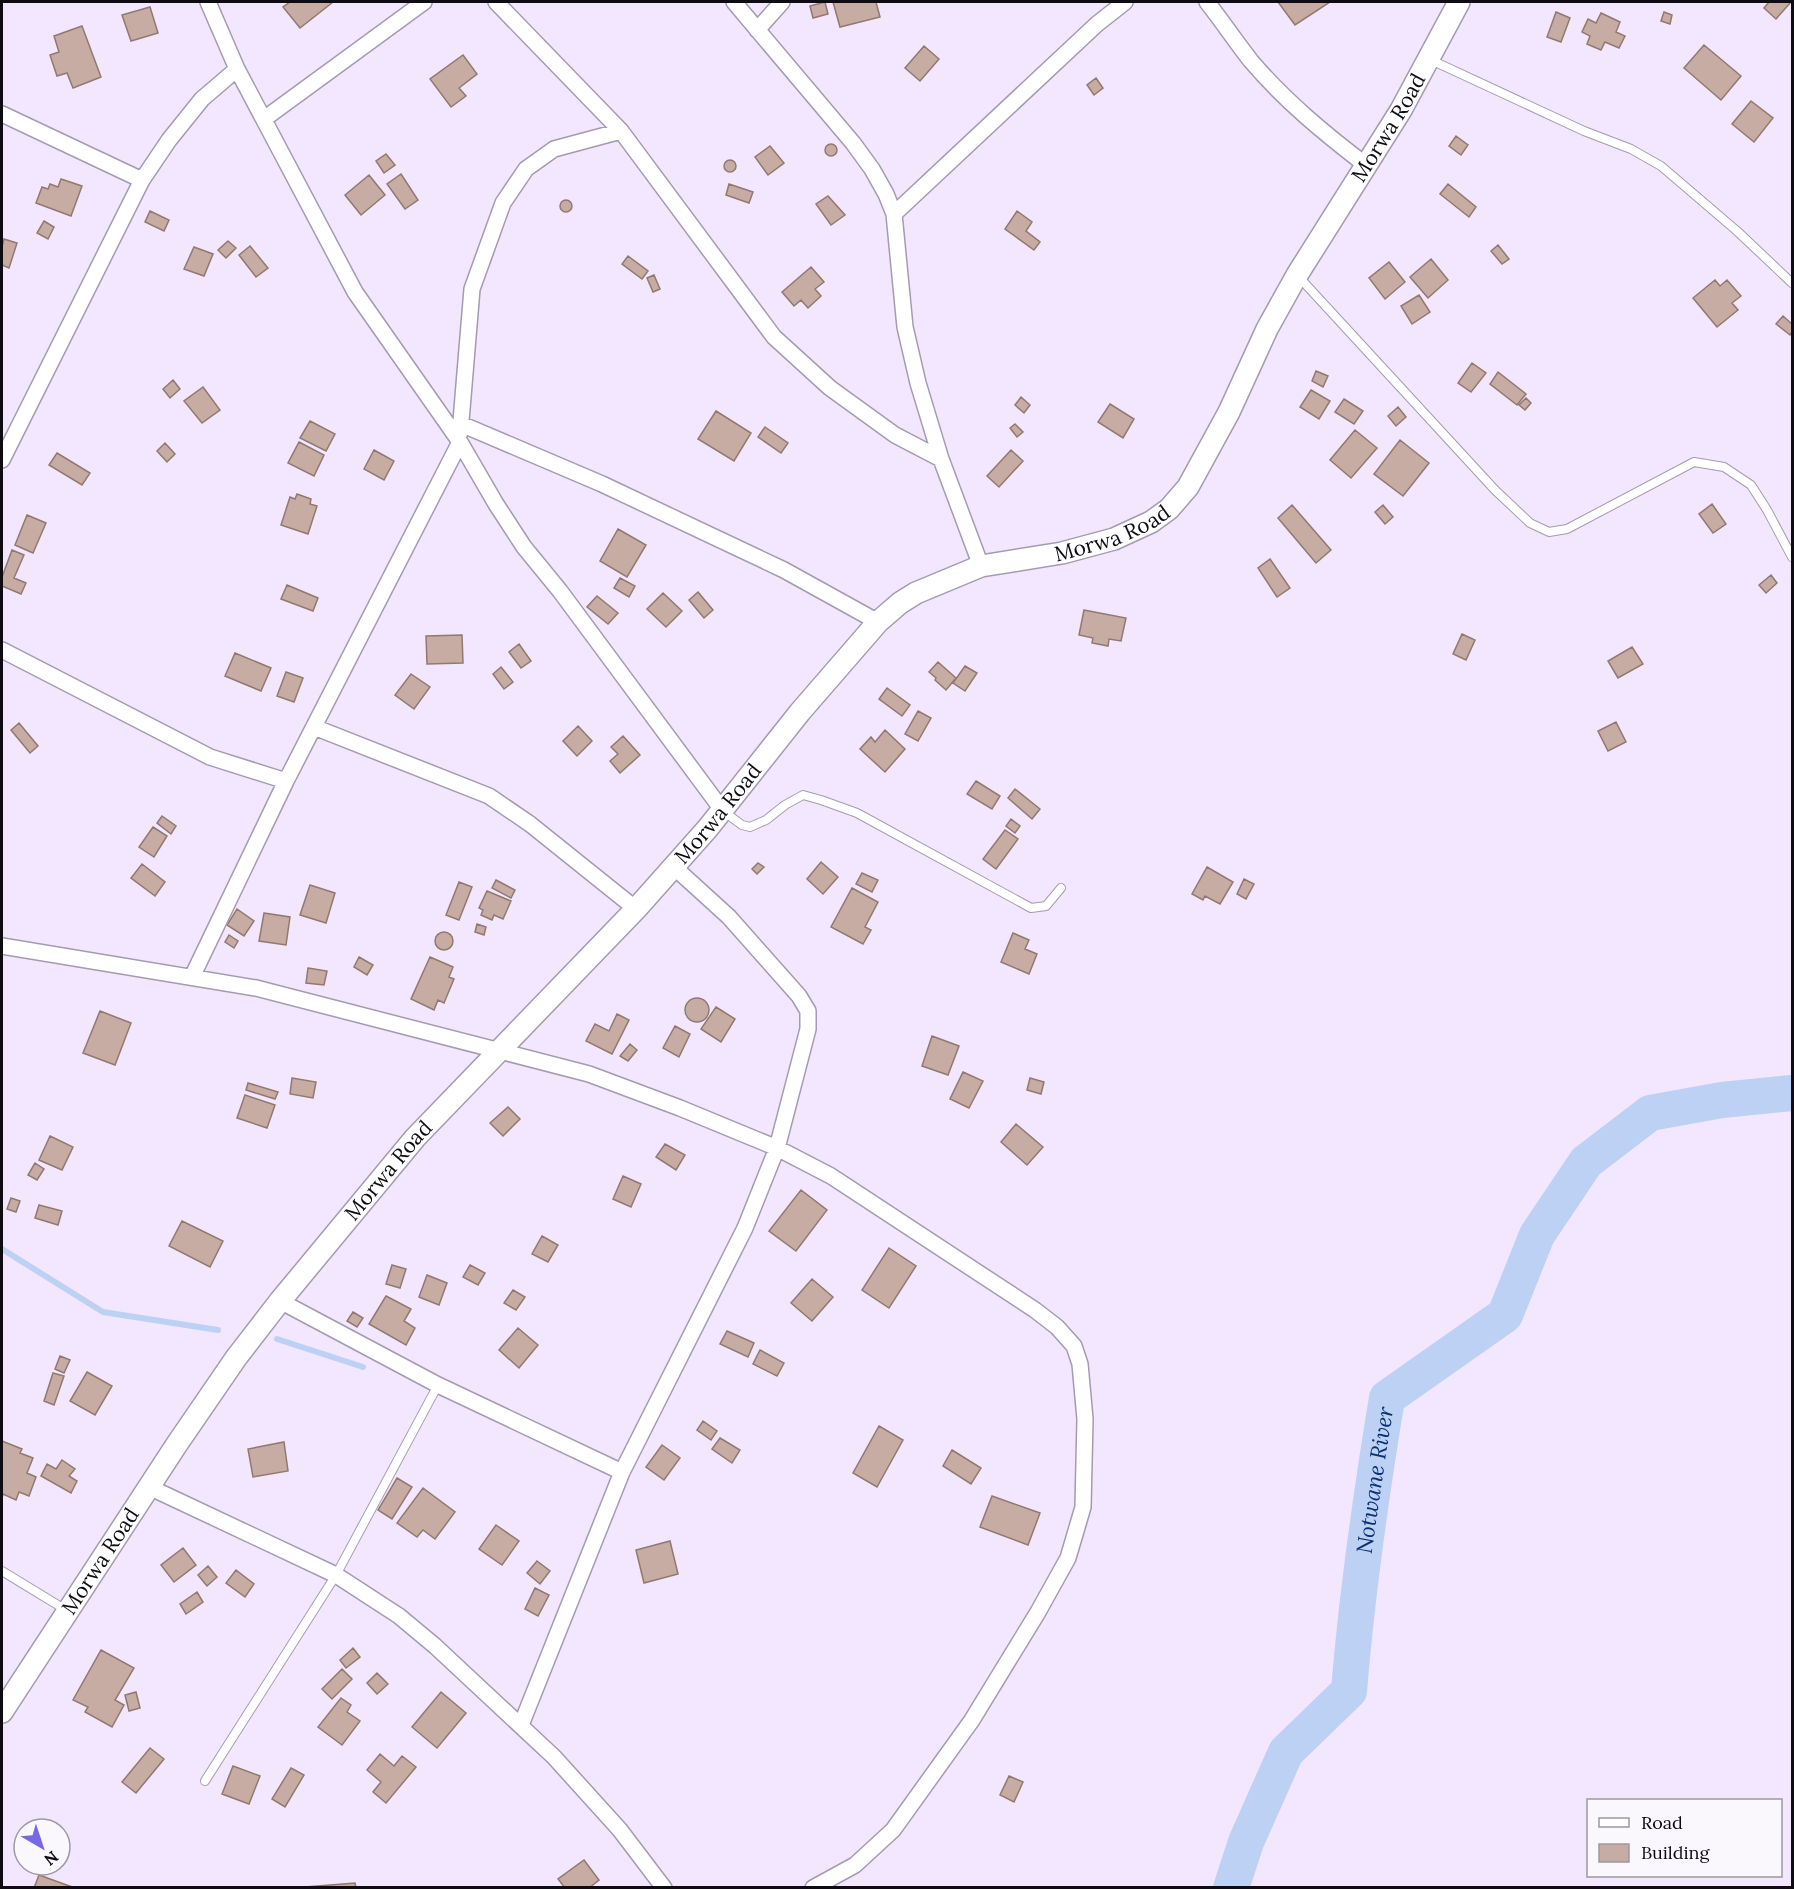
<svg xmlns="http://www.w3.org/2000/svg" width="1794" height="1889" font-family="Lora,serif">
	<rect width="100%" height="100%" fill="#f2e7fe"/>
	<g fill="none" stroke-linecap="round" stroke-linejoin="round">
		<!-- stream -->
		<path stroke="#bcd1f4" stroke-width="6" d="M2,1249l101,63 115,18
			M277,1339l86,28"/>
		<!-- river -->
		<path stroke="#bcd1f4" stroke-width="36" id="s1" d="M1231,1888l15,-46 40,-90 63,-61c8,-99 22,-196 38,-293l118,-83 32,-80 49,-73 64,-49 72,-13 70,-7"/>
	</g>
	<!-- building -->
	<path fill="#c6aca3" stroke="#917970" stroke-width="1.5" d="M290,2h43l-33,26 -17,-21z
		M825,2l3,12 -15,4 -3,-12z
		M833,2h43l4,15 -40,10z
		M1278,2h52l-35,23z
		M1769,2h22l-15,17 -12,-11z
		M150,7l8,26 -27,8 -9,-26z
		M1556,12l14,6 -9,24 -14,-5z
		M1664,12l8,3 -2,9 -9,-3z
		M1601,13l19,9 -4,10 9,4 -6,12 -14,-6 -4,8 -14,-6 3,-8 -8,-4 6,-13 8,4z
		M82,26l19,51 -28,11 -6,-15 -10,3 -7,-21 9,-3 -5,-16z
		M1704,45l37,31 -20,24 -37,-32z
		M924,46l15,13 -19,22 -15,-13z
		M463,55l14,19 -18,14 7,8 -15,11 -21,-28z
		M1096,78l7,10 -9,7 -7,-10z
		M1751,101l22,17 -19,24 -22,-18z
		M1456,136l12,9 -7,10 -12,-9z
		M825 150a6 6 0 1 1 12 0a6 6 0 1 1-12 0Z
		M770,146l14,17 -16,12 -13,-18z
		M386,154l9,11 -11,8 -8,-12z
		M724 166a6 6 0 1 1 12 0a6 6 0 1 1-12 0Z
		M401,174l17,26 -13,9 -18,-25z
		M369,175l16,20 -24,20 -16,-20z
		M61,179l21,7 -11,30 -35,-13 6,-16 6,2 2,-5 8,3z
		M729,184l24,8 -4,11 -23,-8z
		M1448,184l28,23 -7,10 -29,-23z
		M828,196l17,19 -14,10 -15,-21z
		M560 206a6 6 0 1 1 12 0a6 6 0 1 1-12 0Z
		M150,211l19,9 -5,11 -19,-9z
		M1017,211l15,11 -6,9 14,11 -6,8 -29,-21z
		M44,221l10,6 -6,12 -11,-6z
		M4,239l13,4 -8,25 -7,-3v-18z
		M228,241l8,7 -10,10 -8,-8z
		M1498,245l11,14 -7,5 -11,-13z
		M250,246l18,22 -12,9 -17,-22z
		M194,247l19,7 -9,22 -20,-7z
		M628,256l20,15 -6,8 -20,-15z
		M1431,259l17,21 -20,18 -18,-21z
		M1389,262l16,20 -20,17 -16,-21z
		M811,267l13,15 -9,7 6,7 -13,12 -7,-8 -7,6 -12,-14z
		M654,275l6,14 -7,3 -6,-14z
		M1715,280l5,6 7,-6 14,16 -9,7 6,7 -21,17 -24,-29z
		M1419,295l11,17 -18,12 -11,-18z
		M1783,316l9,8v8l-2,3 -14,-11z
		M1472,363l14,10 -15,19 -13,-9z
		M1316,371l12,5 -5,11 -11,-6z
		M1498,372l28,22 -9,11 -27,-21z
		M173,380l7,9 -10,9 -7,-9z
		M203,387l17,23 -18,13 -18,-22z
		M1311,390l19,11 -11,18 -19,-12z
		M1021,397l9,8 -6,8 -9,-8z
		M1526,398l5,5 -6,7 -6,-5z
		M1344,399l19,12 -9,13 -19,-12z
		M1110,404l24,15 -11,19 -25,-16z
		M1398,407l8,10 -10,9 -8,-10z
		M716,411l35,22 -17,28 -36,-22z
		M310,421l25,13 -9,17 -26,-13z
		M1015,424l8,8 -6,5 -7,-9z
		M765,427l23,16 -7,10 -23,-16z
		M1355,430l22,18 -26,30 -21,-18z
		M1400,440l29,23 -26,33 -29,-22z
		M299,442l25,13 -10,21 -26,-13z
		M165,443l10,11 -8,8 -10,-11z
		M374,450l20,11 -10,19 -20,-11z
		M1011,450l12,11 -24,26 -12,-11z
		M57,453l33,20 -8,12 -33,-20z
		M297,494l14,5 -1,5 7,2 -9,28 -27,-9 9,-28 5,2z
		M1712,504l14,20 -13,9 -14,-19z
		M1292,505l39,45 -15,13 -38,-45z
		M1383,505l10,12 -8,7 -10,-12z
		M27,515l19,8 -13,30 -18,-8z
		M618,529l28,16 -19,32 -27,-16z
		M12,550l12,5 -10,23 12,5 -5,11 -19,-8v-9z
		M1270,559l20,29 -13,9 -19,-29z
		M1771,575l6,8 -11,10 -7,-8z
		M620,578l15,8 -6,11 -15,-9z
		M287,585l31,13 -5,13 -32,-12z
		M698,592l15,18 -9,8 -15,-18z
		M663,593l19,18 -16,16 -19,-18z
		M597,596l21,17 -10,11 -21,-17z
		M1084,610l42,8 -5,23 -12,-2 -1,7 -16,-3 1,-5 -14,-3z
		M1462,634l13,6 -9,20 -13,-6z
		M462,635l1,28 -36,1 -1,-28z
		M519,644l12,17 -10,7 -12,-16z
		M1632,647l11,17 -25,14 -10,-17z
		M235,653l36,15 -10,23 -36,-15z
		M938,662l18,16 -10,12 -11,-10 1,-2 -7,-6z
		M965,666l12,7 -12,18 -12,-8z
		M501,667l12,15 -9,7 -11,-15z
		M286,672l17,6 -9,24 -17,-6z
		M411,674l19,13 -16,22 -19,-14z
		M887,688l23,17 -8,11 -23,-17z
		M918,711l13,7 -13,23 -13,-7z
		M1616,722l10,20 -18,9 -10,-20z
		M19,723l19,23 -8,7 -19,-23z
		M578,726l14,15 -15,15 -14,-15z
		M885,730l20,19 -20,23 -25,-23 11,-12 4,5z
		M623,736l17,19 -20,18 -10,-12 8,-7 -7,-7z
		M976,781l24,15 -8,13 -25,-15z
		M1015,789l25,20 -8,10 -24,-21z
		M162,816l14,10 -5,8 -14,-11z
		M1011,819l9,7 -5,7 -9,-7z
		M153,827l14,9 -13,21 -15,-10z
		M1005,830l13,9 -22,30 -13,-10z
		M821,862l17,15 -15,17 -16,-15z
		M758,863l6,4 -7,7 -5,-5z
		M142,864l23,18 -10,14 -24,-18z
		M1207,867l26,15 -13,22 -15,-8 -2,4 -11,-6z
		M862,873l16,7 -6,12 -16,-8z
		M1244,879l10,5 -8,15 -9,-5z
		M496,880l19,10 -4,8 -19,-10z
		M459,882l13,5 -13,33 -13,-5z
		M310,885l25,8 -9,30 -26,-8z
		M852,888l26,14 -13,25 6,3 -8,14 -32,-17z
		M487,891l24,10 -8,18 -9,-4 -2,5 -11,-5 2,-5 -4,-2z
		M237,909l17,12 -10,15 -17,-11z
		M264,913l26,4 -4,28 -27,-4z
		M477,924l9,3 -2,8 -9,-3z
		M435 941a9 9 0 1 1 18 0a9 9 0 1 1-18 0Z
		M1013,933l16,7 -4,9 12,5 -8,20 -28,-12z
		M229,935l9,6 -4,7 -9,-6z
		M359,957l14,8 -6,10 -13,-8z
		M430,957l23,10 -4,10 5,2 -10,24 -6,-3 -4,10 -23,-11z
		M308,968l19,3 -3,14 -18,-2z
		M685 1010a12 12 0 1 1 24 0a12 12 0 1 1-24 0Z
		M716,1007l19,12 -14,23 -20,-13z
		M100,1011l31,12 -16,42 -32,-12z
		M617,1014l12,6 -17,34 -26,-13 9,-17 14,7z
		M675,1026l15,8 -11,23 -16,-9z
		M932,1036l27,10 -11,29 -26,-9z
		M630,1044l7,6 -9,11 -8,-5z
		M963,1072l20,9 -14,27 -19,-9z
		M292,1078l24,4 -3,16 -23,-4z
		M1030,1078l14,4 -3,12 -14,-4z
		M248,1083l30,9 -3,7 -29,-9z
		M245,1095l30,10 -8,23 -30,-10z
		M508,1107l12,12 -17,17 -13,-13z
		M1016,1124l27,23 -16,18 -26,-23z
		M50,1136l23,11 -11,23 -23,-10z
		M665,1144l20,11 -9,15 -20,-13z
		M35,1163l9,6 -7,11 -9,-5z
		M623,1176l18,8 -10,23 -18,-8z
		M801,1190l26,20 -31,41 -27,-20z
		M11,1198l9,3 -4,11 -9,-3z
		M39,1205l23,6 -4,14 -23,-7z
		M182,1221l41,20 -13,26 -41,-21z
		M542,1236l16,9 -10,17 -16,-8z
		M889,1248l27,18 -27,42 -27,-18z
		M392,1265l14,4 -6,19 -14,-4z
		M470,1265l15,8 -7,12 -15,-8z
		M427,1275l20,8 -8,22 -20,-8z
		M812,1279l21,18 -21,24 -21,-18z
		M513,1290l12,7 -9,13 -12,-7z
		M386,1296l25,13 -7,12 11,7 -9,17 -37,-21z
		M353,1312l10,6 -6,9 -10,-6z
		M518,1328l20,17 -19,23 -20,-18z
		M727,1331l27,12 -6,14 -28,-13z
		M760,1350l24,13 -7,13 -24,-12z
		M60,1356l10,4 -6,13 -9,-4z
		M87,1372l25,14 -17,29 -25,-14z
		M53,1373l11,3 -10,29 -10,-4z
		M703,1421l14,10 -6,9 -14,-10z
		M879,1426l24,14 -26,47 -24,-14z
		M720,1438l20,12 -8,13 -20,-14z
		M2,1441l20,8 -2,4 13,5 -6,15 9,4 -7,19 -10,-4 -3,8 -13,-6 -1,4z
		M284,1442l4,29 -35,6 -5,-28z
		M662,1445l18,13 -16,22 -18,-13z
		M952,1450l29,18 -10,16 -28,-18z
		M62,1460l13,9 -6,7 8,5 -6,12 -30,-17 6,-12 9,5z
		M397,1478l15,9 -20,32 -14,-9z
		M423,1488l32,24 -20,27 -12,-9 -6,7 -20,-14z
		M992,1496l48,17 -12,32 -48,-18z
		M496,1525l23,16 -17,24 -23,-16z
		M670,1541l8,33 -34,9 -8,-33z
		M183,1548l13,17 -22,17 -13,-17z
		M537,1561l13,10 -10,13 -13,-11z
		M208,1566l9,11 -10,9 -9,-11z
		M236,1570l18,14 -9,13 -19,-14z
		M535,1588l14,7 -11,21 -13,-7z
		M197,1592l6,10 -17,12 -6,-10z
		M353,1648l7,9 -14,11 -6,-8z
		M101,1650l33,18 -19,32 9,5 -12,22 -27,-15 3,-5 -15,-7z
		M342,1669l10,10 -20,20 -10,-10z
		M377,1673l11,11 -11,10 -10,-11z
		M136,1692l4,16 -11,3 -4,-16z
		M441,1692l25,21 -29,35 -25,-21z
		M341,1698l10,7 -4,7 13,9 -18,24 -24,-18z
		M150,1748l14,11 -28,34 -14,-11z
		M380,1754l14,12 8,-10 14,11 -30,36 -13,-11 8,-10 -14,-12z
		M233,1766l27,10 -11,28 -27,-10z
		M291,1768l13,7 -19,32 -13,-8z
		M1009,1776l14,6 -9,20 -14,-7z
		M584,1860l15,20 -10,8h-24l-7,-9z
		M39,1875l36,13h-41z
		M355,1883l1,5h-51v-1z"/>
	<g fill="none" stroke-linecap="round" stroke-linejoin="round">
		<!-- lane casing -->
		<g stroke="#a59bb0" stroke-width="10">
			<path id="lane" d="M1431,60l153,71 47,18 30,17 76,65 55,52
				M1298,276l197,214 35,33 19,9 18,-3 127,-67 30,5 27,18 16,25 25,47
				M723,811l19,14 8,2 16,-7 19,-15 18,-10 18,5 36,13 174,95 15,-2 15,-18
				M2,1571l64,39
				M205,1781l131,-206 102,-190"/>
		</g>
		<!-- street casing -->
		<g stroke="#a59bb0" stroke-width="18">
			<path id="street" d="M208,2l29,67 118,223 105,150
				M496,2l125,129 153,206 56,51 65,47 46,24 40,107
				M734,2l119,141 19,26 14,25 8,20 11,113 13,56 23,76
				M1207,2c15,19 29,40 44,59 34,40 74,73 116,105
				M757,30l25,-28
				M2,114l140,66
				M264,119l160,-117
				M894,214l203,-190 28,-22
				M461,424l141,60 182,86 94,52
				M460,433l12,-144 31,-86 23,-34 28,-20 67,-18
				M2,460l140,-280 27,-40 33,-41 35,-30
				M2,650l208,107 76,24
				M314,727l175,69 41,28 106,85
				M2,946l254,42 333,86 91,34 97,40 54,28 204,134 22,17 17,19 6,18 5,55 -2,88 -15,51 -30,54 -66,108 -79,110 -38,35 -42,23
				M192,977l94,-196 174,-339 36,62 28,43 36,44 163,220
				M280,1301l158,84 184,87
				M149,1487l187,88 63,41 36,30 119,111 66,73 44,58
				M521,1725l101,-253 123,-244 32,-80 31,-119v-18l-9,-15 -70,-79 -55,-50"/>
		</g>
		<!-- secondary casing -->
		<g stroke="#a59bb0" stroke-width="24">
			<g id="secondary">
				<path id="s2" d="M2,1712l175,-268 59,-86 44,-57 135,-163 221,-229 72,-81 92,-116 78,-90 22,-19 16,-10 65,-27 81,-13 52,-14 37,-17 18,-13 19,-22 41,-75 38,-83 30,-54 104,-165 58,-108"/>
			</g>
		</g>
		<!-- lane -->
		<use href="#lane" stroke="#fff" stroke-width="8"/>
		<!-- street -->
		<use href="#street" stroke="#fff" stroke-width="15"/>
		<!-- secondary -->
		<use href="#secondary" stroke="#fff" stroke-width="21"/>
	</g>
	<g text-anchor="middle" stroke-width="6" stroke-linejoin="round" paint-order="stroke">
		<!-- street labels -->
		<g font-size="21" fill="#0f0b13" stroke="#faf8fd">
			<text dy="7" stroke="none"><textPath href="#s2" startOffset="2160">Morwa Road</textPath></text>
			<text dy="7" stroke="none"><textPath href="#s2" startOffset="1656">Morwa Road</textPath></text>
			<text dy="7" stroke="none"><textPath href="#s2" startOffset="1152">Morwa Road</textPath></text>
			<text dy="7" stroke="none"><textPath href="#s2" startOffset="666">Morwa Road</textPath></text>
			<text dy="7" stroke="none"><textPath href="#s2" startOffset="180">Morwa Road</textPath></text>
		</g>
		<!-- water labels -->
		<g font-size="22" font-style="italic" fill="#0a3172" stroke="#faf8fd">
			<text dy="8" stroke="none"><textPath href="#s1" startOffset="447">Notwane River</textPath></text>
		</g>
	</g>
	<!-- border -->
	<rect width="1794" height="1889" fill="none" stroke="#0f0b13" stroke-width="6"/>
	<!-- legend -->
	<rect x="1587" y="1799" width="195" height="78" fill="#faf8fd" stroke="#9c999f" stroke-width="1.5"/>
	<rect x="1599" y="1818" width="30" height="9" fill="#ffffff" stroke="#9c999f" stroke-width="1.5"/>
	<text x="1641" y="1829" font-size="18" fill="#0f0b13">Road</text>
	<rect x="1599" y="1844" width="30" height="18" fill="#c6aca3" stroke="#9c999f" stroke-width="1.5"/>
	<text x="1641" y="1859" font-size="18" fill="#0f0b13">Building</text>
	<!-- north arrow -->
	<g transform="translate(42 1847) rotate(141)"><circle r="28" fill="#faf8fd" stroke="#9c999f" stroke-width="1.5"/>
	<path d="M0-4.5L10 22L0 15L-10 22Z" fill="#7669e4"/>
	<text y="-9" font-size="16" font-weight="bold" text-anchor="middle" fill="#0f0b13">N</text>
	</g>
</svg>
